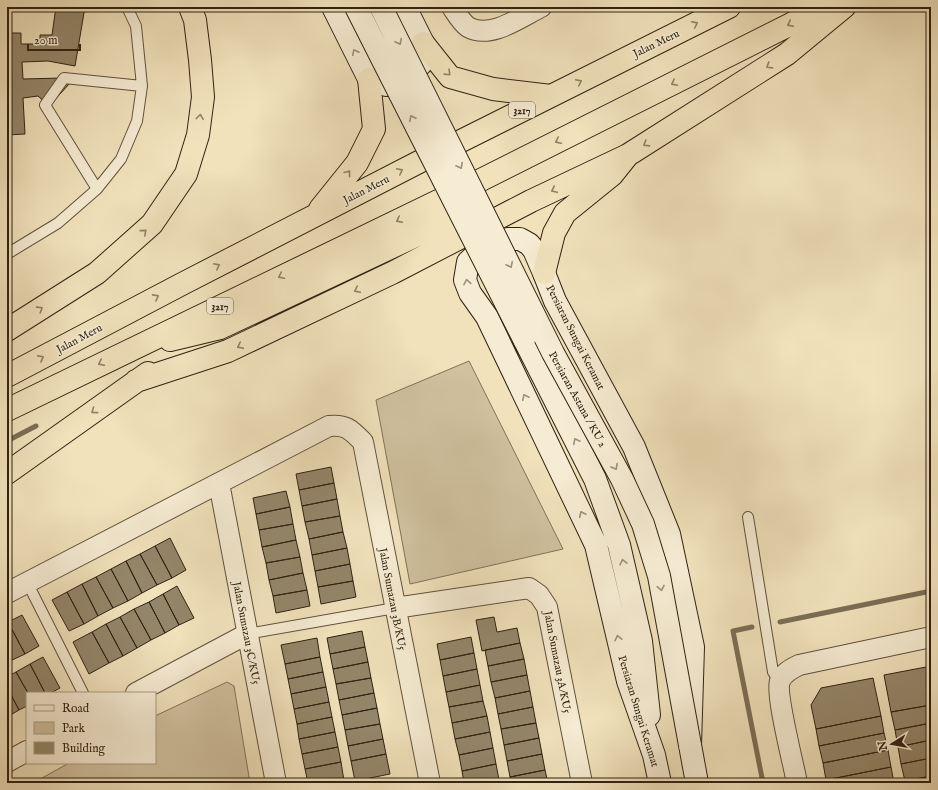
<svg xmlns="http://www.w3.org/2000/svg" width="938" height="790" font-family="'IM FELL English',serif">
	<rect width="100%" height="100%" fill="#f1e2bc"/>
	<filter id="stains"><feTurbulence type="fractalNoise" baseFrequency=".005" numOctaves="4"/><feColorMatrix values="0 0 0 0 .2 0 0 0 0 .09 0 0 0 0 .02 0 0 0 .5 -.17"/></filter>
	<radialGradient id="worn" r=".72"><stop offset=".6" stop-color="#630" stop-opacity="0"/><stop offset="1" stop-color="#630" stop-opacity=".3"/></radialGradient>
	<!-- green -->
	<path fill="#d0c19f" stroke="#807258" d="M469,361l94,188 -153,35 -34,-184z
		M227,682l7,4 16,97h-217l36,-20h86v-47z"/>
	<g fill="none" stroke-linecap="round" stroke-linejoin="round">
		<!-- stream -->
		<path stroke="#7c6e55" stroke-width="5" d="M7,441l29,-15
			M780,622l151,-31
			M752,627l-19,4 30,152"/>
	</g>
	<!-- building -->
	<path fill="#94866a" stroke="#2f2211" d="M56,7h29l-10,59 -27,-5 -26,1 1,17 38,-1 10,4 -22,24 -11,-10 -15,2 2,36 -18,1v-102h14v11h19v-9h12z
		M331,467l3,16 -35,7 -3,-16z
		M334,483l3,16 -35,7 -3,-16z
		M286,491l4,16 -34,7 -3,-16z
		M337,499l3,17 -35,6 -3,-16z
		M290,507l3,17 -34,6 -3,-16z
		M340,516l3,16 -34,7 -4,-17z
		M293,524l3,16 -34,7 -3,-17z
		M343,532l4,16 -35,7 -3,-16z
		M170,538l16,32 -14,8 -17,-32z
		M296,540l4,17 -34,6 -4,-16z
		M155,546l17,32 -15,7 -17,-31z
		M347,548l3,16 -35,7 -3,-16z
		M140,554l17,31 -15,8 -16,-32z
		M300,557l3,16 -34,7 -3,-17z
		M126,561l16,32 -14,8 -17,-32z
		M350,564l3,17 -35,6 -3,-16z
		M111,569l17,32 -15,7 -17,-31z
		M303,573l4,17 -34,6 -4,-16z
		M96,577l17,31 -15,8 -16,-32z
		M353,581l3,16 -35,7 -3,-17z
		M82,584l16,32 -14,8 -17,-32z
		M177,586l17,32 -15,7 -16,-31z
		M307,590l3,16 -34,7 -3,-17z
		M67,592l17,32 -15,7 -17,-31z
		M163,594l16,31 -14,8 -16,-31z
		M149,602l16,31 -14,7 -17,-31z
		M134,609l17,31 -14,8 -17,-31z
		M22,615l17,31 -14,8 -17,-32z
		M120,617l17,31 -14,8 -17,-32z
		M494,617l3,15 20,-4 3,15 -38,8 -6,-31z
		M8,622l17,32 -15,7 -3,-6v-32z
		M106,624l17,32 -14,7 -17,-31z
		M362,631l3,16 -35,7 -3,-16z
		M92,632l17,31 -20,11 -16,-32z
		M471,637l3,16 -34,7 -3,-16z
		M317,638l3,19 -35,7 -4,-19z
		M520,643l4,16 -36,7 -3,-16z
		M365,647l3,15 -35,7 -3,-15z
		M474,653l3,16 -34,7 -3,-16z
		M43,657l17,31 -9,5h-6l-15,-29z
		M320,657l3,15 -35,7 -3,-15z
		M524,659l3,16 -36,7 -3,-16z
		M368,662l3,16 -35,6 -3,-15z
		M30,664l15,29h-17l-12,-21z
		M926,667l5,2v36l-40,7 -7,-37z
		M477,669l3,16 -34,7 -3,-16z
		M16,672l12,21 -1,13 -8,4 -12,-23v-10z
		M323,672l3,15 -35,7 -3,-15z
		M527,675l3,16 -35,7 -4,-16z
		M371,678l3,15 -35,7 -3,-16z
		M873,678l8,38 -65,13 -5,-24 10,-17z
		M480,685l3,16 -34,6 -3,-15z
		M7,687l12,23 -12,7z
		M326,687l3,15 -35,7 -3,-15z
		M530,691l3,16 -35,7 -3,-16z
		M374,693l3,15 -35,7 -3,-15z
		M483,701l4,15 -35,7 -3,-16z
		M329,702l3,15 -35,7 -3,-15z
		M931,705v18l-36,7 -4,-18z
		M533,707l3,16 -35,6 -3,-15z
		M377,708l3,16 -35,6 -3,-15z
		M487,716l3,16 -35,7 -3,-16z
		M881,716l3,17 -65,13 -3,-17z
		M332,717l3,15 -36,7 -2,-15z
		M536,723l3,15 -35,7 -3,-16z
		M931,723v17l-33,7 -3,-17z
		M380,724l3,15 -35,7 -3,-16z
		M335,732l3,15 -36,7 -3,-15z
		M490,732l3,16 -34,7 -4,-16z
		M884,733l4,17 -65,13 -4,-17z
		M539,738l3,16 -35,7 -3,-16z
		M383,739l3,15 -35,7 -3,-15z
		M931,740v18l-30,6 -3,-17z
		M338,747l3,15 -36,7 -3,-15z
		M493,748l3,16 -34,7 -3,-16z
		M888,750l3,17 -65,13 -3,-17z
		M386,754l4,20 -35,7 -4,-20z
		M542,754l3,16 -35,7 -3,-16z
		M931,758v18l-26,5 -4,-17z
		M341,762l3,19 -8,2h-28l-3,-14z
		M496,764l3,16 -17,3h-18l-2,-12z
		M891,767l3,16h-68v-3z
		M545,770l3,13h-37l-1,-6z
		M931,776v7h-26v-2z
		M499,780l1,3h-18z"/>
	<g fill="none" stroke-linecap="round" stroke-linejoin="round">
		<!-- lane casing -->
		<g stroke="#60523c" stroke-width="12">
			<path id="lane" d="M97,189l-52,-84 19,-27 78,8
				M7,254l51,-31 39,-34 24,-30 16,-38 5,-35 -6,-60 -9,-19
				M748,517l25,155 7,10
				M27,582l56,111
				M247,634l148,-26"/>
		</g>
		<!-- street casing -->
		<g stroke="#60523c" stroke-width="22">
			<path id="street" d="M452,7c4,6 10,16 16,20 22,13 53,-10 73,-20
				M219,483l57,300
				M7,593l322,-167c17,-2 22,4 34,16l67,341
				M395,608l134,-20 10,7 8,12 35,176
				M136,693l111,-59
				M7,762l20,-11
				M797,783c-3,-17 -22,-90 -17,-102 3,-8 11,-12 19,-16l132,-28"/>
		</g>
		<!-- secondary casing -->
		<g stroke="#2f2211" stroke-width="24">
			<path id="secondary" d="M333,7l36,72 17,6 20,-8 15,-13 2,-21 -18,-36
				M524,339l71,140 24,66 22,96 8,74
				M660,783l-6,-28 -26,-74 -32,-136 -109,-228 -17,-24 -5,-13 3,-18 16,-15 11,-5 13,-3h12l9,5 5,6 10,23 11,28 79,146 35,87 24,113 -3,98 7,38"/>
		</g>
		<!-- highway casing -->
		<g stroke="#2f2211" stroke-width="24">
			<path id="highway" d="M423,43l27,34 43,12 58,7
				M320,209l37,-46 17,-34 -5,-50
				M544,273l10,-40 11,-20 47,-38 16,-20 159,-101 57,-47
				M7,330l90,-57 55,-49 34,-50 12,-39 5,-38 -3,-37 -5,-40 -5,-13
				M170,340l50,-12 240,-113
				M7,376l175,-92 235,-121 312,-156
				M136,381l92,-30 164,-78 139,-72 97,-46
				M7,410l456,-221 362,-182
				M7,473l141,-100"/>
		</g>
		<!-- lane -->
		<use href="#lane" stroke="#f6ecd3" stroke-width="10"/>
		<!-- street -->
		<use href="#street" stroke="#f6ecd3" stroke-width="20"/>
		<!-- secondary -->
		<use href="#secondary" stroke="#f6ecd3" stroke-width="22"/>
		<!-- highway -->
		<use href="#highway" stroke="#f1e2bc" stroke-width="22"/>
		<!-- secondary-bridge casing -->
		<g stroke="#2f2211" stroke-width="24" stroke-linecap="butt">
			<path id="secondary-bridge" d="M356,7l168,332
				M381,7l172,346 69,126 21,45 16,52 31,169"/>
		</g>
		<!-- secondary-bridge -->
		<use href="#secondary-bridge" stroke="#f6ecd3" stroke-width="22"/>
	</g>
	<!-- one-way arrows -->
	<defs><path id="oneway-chevron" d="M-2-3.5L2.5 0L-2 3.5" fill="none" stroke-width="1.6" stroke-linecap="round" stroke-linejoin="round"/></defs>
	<g stroke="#908266">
		<use href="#oneway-chevron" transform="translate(695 24) rotate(-26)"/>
		<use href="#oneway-chevron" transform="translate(790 24) rotate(154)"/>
		<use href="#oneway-chevron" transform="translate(769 66) rotate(148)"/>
		<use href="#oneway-chevron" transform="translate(448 73) rotate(44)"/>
		<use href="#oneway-chevron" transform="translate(579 82) rotate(-26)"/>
		<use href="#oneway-chevron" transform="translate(674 83) rotate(153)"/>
		<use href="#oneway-chevron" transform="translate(200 117) rotate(-83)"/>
		<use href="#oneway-chevron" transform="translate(558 141) rotate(153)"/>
		<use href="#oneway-chevron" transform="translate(646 144) rotate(148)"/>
		<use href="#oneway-chevron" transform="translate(400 171) rotate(-27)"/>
		<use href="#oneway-chevron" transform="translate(348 173) rotate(-52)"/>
		<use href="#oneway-chevron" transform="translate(554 190) rotate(155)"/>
		<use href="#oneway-chevron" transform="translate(399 220) rotate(154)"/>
		<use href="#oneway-chevron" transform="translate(144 232) rotate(-41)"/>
		<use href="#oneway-chevron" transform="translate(217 266) rotate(-27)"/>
		<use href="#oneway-chevron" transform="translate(281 276) rotate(154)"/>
		<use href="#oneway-chevron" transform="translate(357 290) rotate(154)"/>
		<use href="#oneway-chevron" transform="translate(156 297) rotate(-28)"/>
		<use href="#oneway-chevron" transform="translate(40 309) rotate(-32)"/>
		<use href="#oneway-chevron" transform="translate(240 346) rotate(154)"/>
		<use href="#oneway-chevron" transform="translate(41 358) rotate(-28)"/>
		<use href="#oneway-chevron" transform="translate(101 363) rotate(154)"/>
		<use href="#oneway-chevron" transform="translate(94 411) rotate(144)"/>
	</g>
	<g stroke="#9c917c">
		<use href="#oneway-chevron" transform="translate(399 42) rotate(63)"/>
		<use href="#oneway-chevron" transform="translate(355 52) rotate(-116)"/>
		<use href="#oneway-chevron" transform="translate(412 118) rotate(-117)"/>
		<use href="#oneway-chevron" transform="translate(460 166) rotate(63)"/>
		<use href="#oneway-chevron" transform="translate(510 265) rotate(64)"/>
		<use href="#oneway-chevron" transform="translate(467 282) rotate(-100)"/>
		<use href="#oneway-chevron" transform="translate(525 397) rotate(-116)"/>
		<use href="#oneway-chevron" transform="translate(576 441) rotate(-117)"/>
		<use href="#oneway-chevron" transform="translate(615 467) rotate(61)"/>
		<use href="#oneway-chevron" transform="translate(582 514) rotate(-116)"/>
		<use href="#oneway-chevron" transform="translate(623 562) rotate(-103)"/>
		<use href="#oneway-chevron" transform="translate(661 588) rotate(79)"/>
		<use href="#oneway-chevron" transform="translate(618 638) rotate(-103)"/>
	</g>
	<g text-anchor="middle" stroke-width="3" stroke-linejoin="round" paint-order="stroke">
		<!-- shield labels -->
		<g fill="#f6ecd3" stroke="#6b5f4b" stroke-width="1">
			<rect x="509" y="102" width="26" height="16" rx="3"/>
			<rect x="207" y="298" width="26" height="16" rx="3"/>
		</g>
		<g font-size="10" font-weight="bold" fill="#2f2211">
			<text x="522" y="114">3217</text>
			<text x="220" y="310">3217</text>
		</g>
		<!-- street labels -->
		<g font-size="11" fill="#2f2211" stroke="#f6ecd3">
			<text transform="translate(656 43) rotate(-26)" y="4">Jalan Meru</text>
			<text transform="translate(366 189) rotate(-27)" y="4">Jalan Meru</text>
			<text transform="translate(576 337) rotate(63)" y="4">Persiaran Sungai Keramat</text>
			<text transform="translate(79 338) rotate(-28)" y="4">Jalan Meru</text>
			<text transform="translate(578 399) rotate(61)" y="4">Persiaran Astana / KU 2</text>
			<text transform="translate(393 599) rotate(79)" y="4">Jalan Sumazau 3B/KU5</text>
			<text transform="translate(247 633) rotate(79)" y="4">Jalan Sumazau 3C/KU5</text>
			<text transform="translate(558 662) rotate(79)" y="4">Jalan Sumazau 3A/KU5</text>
			<text transform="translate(639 711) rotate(73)" y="4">Persiaran Sungai Keramat</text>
		</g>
	</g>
	<!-- margin -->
	<rect width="938" height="790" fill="none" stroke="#f1e2bc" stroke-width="24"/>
	<rect x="8" y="8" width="922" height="774" fill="none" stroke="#2f2211" stroke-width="2"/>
	<rect x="12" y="12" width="914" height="766" fill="none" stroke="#2f2211"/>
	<!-- legend -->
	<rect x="26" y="692" width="130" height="72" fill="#f6ecd3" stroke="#a69b85"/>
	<rect x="34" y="705" width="20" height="6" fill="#f6ecd3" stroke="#a69b85"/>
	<text x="62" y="712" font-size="12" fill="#2f2211">Road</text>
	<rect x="34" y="722" width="20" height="12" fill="#d0c19f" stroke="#a69b85"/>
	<text x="62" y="732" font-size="12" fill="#2f2211">Park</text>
	<rect x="34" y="742" width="20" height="12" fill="#94866a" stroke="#a69b85"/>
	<text x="62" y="752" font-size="12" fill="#2f2211">Building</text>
	<!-- north arrow -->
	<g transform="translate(892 744) rotate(259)" stroke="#f6ecd3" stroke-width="3" paint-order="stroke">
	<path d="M0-3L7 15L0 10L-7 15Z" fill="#2f2211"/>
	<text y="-6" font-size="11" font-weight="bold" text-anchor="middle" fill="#2f2211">N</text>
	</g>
	<!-- scale -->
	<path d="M28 44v6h52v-6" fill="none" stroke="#2f2211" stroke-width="2"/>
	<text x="34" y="44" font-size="12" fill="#2f2211" stroke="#f6ecd3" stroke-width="3" paint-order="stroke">20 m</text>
	<rect width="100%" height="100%" filter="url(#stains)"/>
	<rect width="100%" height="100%" fill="url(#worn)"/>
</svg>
